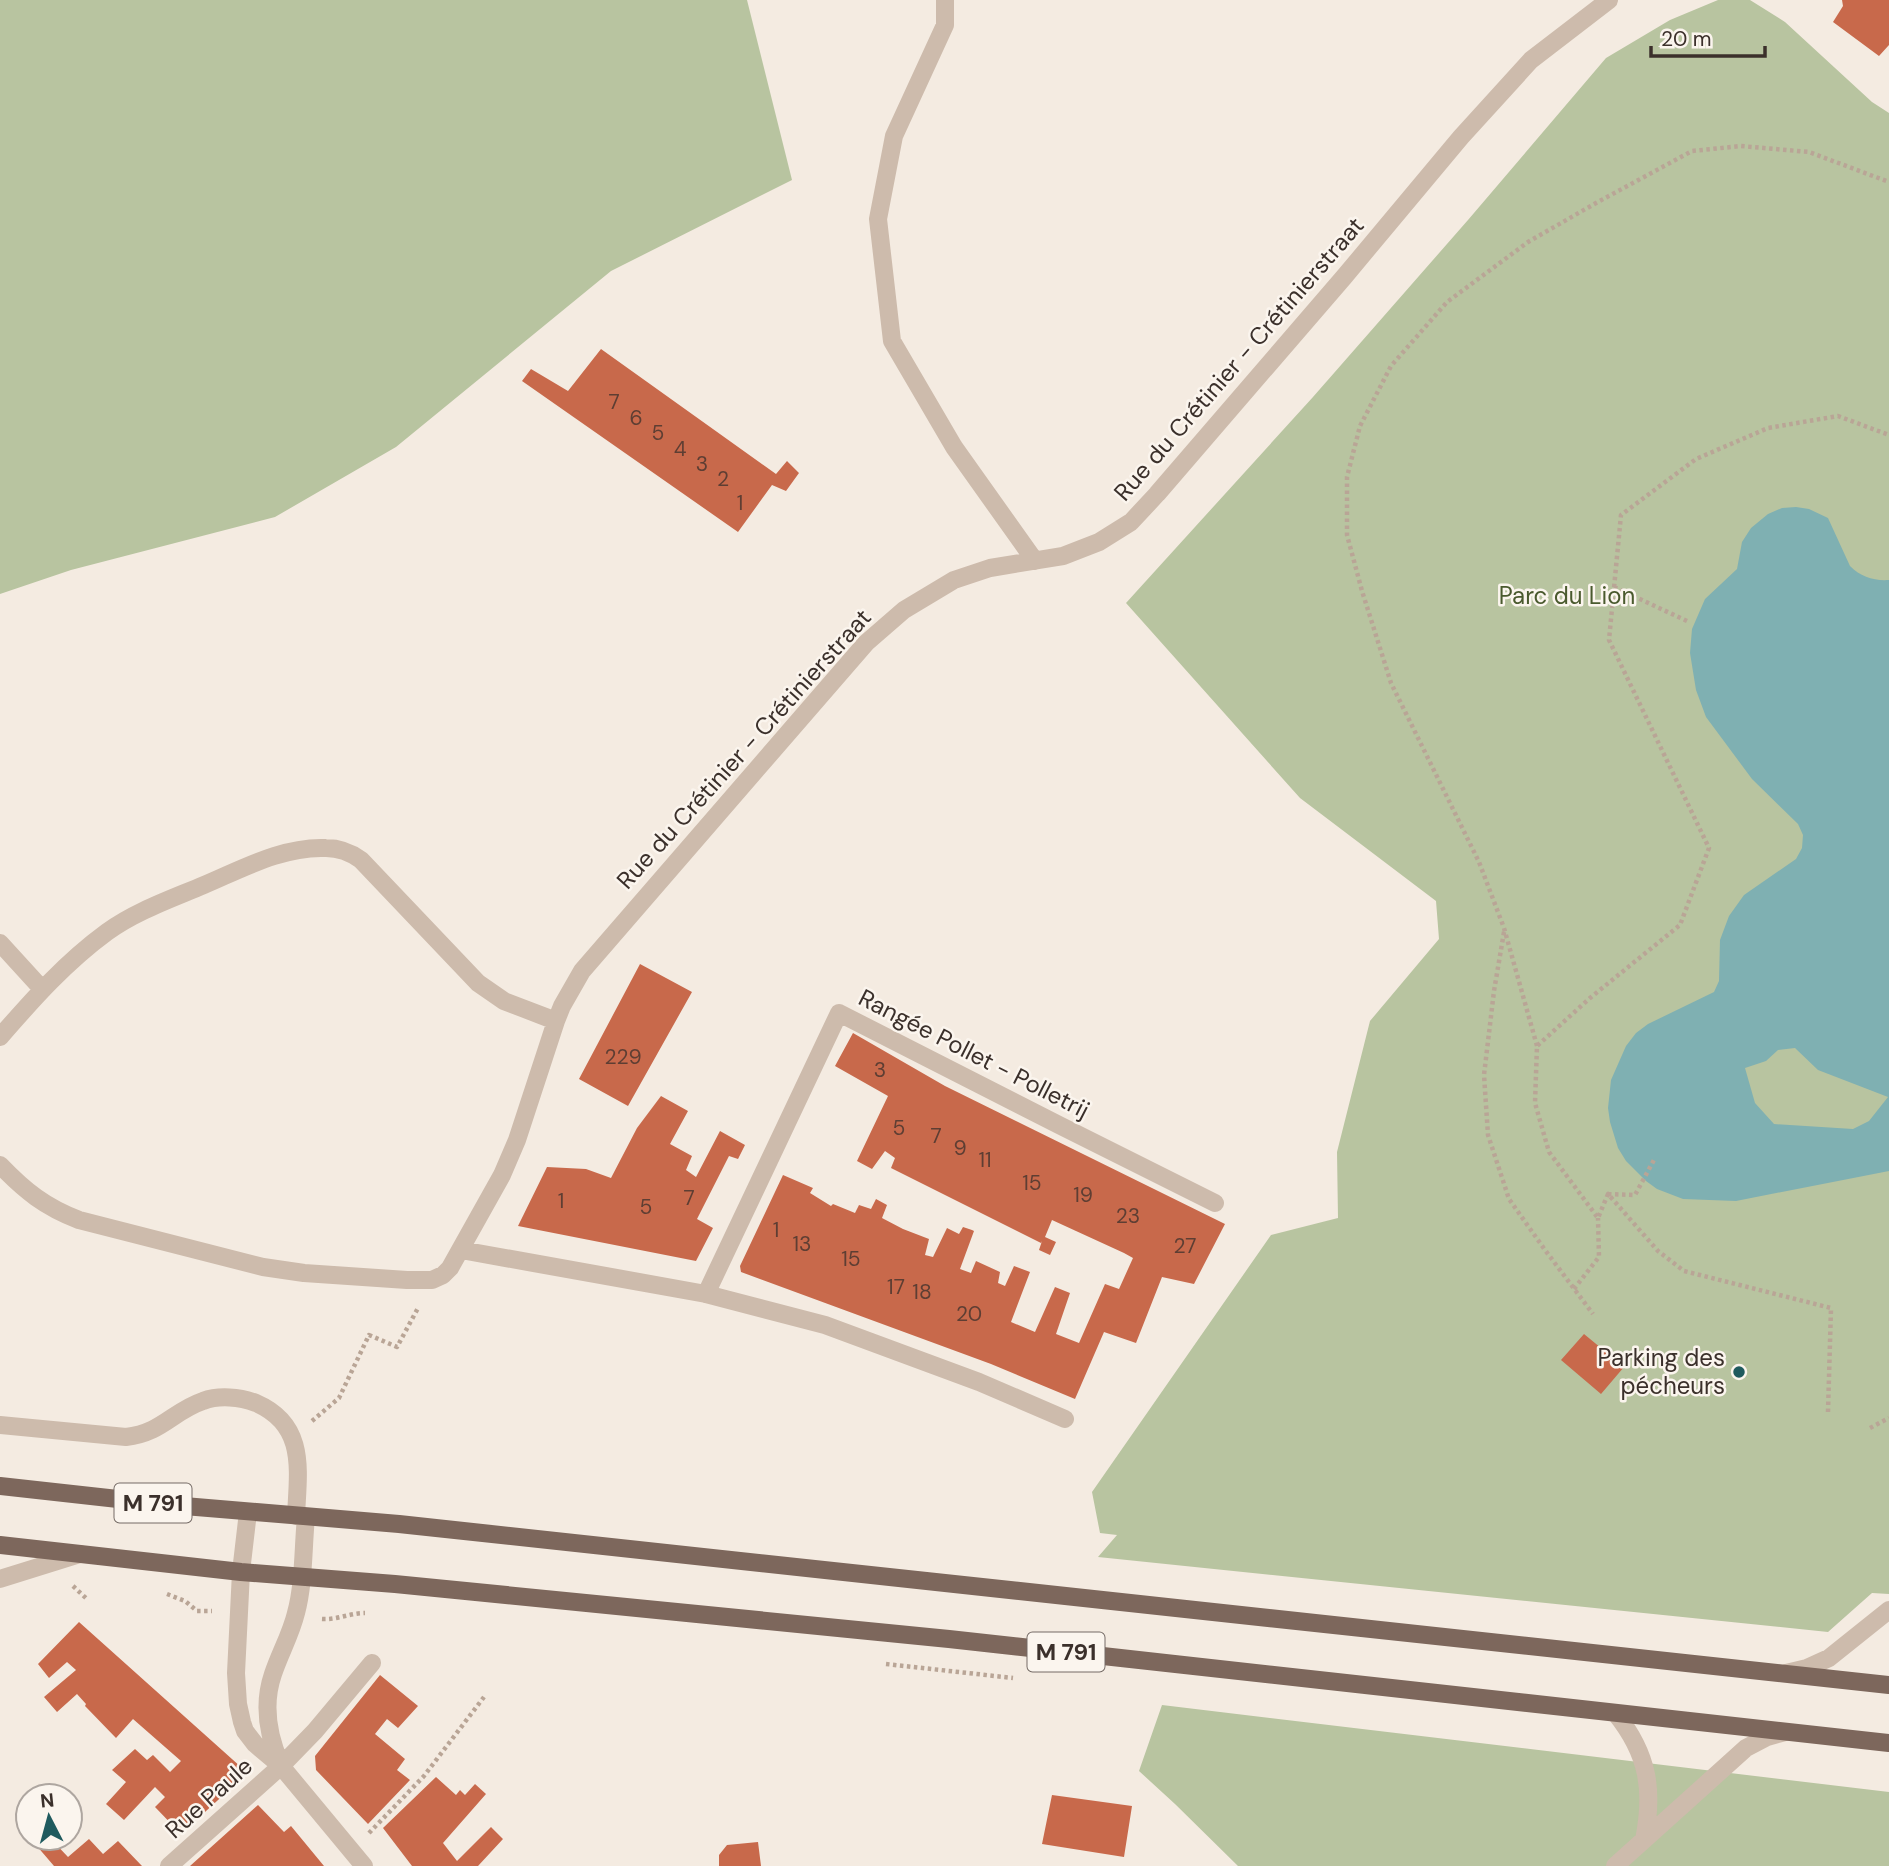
<svg xmlns="http://www.w3.org/2000/svg" width="1889" height="1866" font-family="'DM Sans',sans-serif">
	<rect width="100%" height="100%" fill="#f4ebe1"/>
	<!-- green -->
	<path fill="#b8c4a0" d="M0,0h747l45,180 -181,91 -215,176 -121,70 -204,53 -71,24z
		M1718,0h32l35,22 87,80 17,11v1481l-17,-1 -44,39 -730,-75 19,-22 -17,-2 -8,-41 179,-257 67,-17 -1,-66 33,-131 69,-82 -3,-38 -136,-103 -174,-195 187,-206 155,-177 138,-162 64,-38z
		M1162,1705l727,87v74h-651l-63,-62 -36,-33z"/>
	<!-- water -->
	<path fill="#7fb0b2" fill-rule="evenodd" d="M1796,507l13,2 19,9 22,48c11,11 24,15 39,14v591l-153,30 -53,-2 -26,-10 -11,-8 -20,-20 -8,-13 -8,-26 -2,-14 3,-28 15,-34 10,-13 12,-9 66,-32 5,-11 1,-41 9,-24 15,-21 52,-36 6,-11 1,-13 -5,-11 -46,-45 -46,-62 -10,-27 -6,-37 2,-24 13,-30 32,-30 5,-27 9,-14 17,-14 14,-6zM1795,1048l23,22 70,27 -19,24 -16,8 -79,-5 -19,-21 -10,-35 21,-7 12,-11z"/>
	<!-- building -->
	<path fill="#c8694b" d="M1842,0h47v45l-10,11 -46,-34 10,-16z
		M601,349l175,125 11,-13 12,12 -13,18 -14,-6 -34,47 -216,-151 9,-12 37,22z
		M640,964l52,28 -64,114 -49,-27z
		M853,1033l92,53 280,138 -31,60 -32,-7 -26,66 -32,-11 -29,67 -84,-35 -250,-92 -1,-6 43,-91 30,13 -3,5 21,13 2,-2 22,9 4,-8 12,4 5,-10 11,6 -5,13 21,11 26,10 -4,16 8,2 14,-29 12,6 4,-7 9,3 2,1 -14,38 11,4 5,-12 24,11 -2,11 7,3 9,-20 16,6 -19,50 24,10 20,-45 15,6 -14,41 23,9 26,-59 14,5 14,-31 -9,-5 -72,-33 -7,17 11,5 -6,13 -11,-5 3,-9 -1,2 -150,-75 4,-10 -10,-7 -13,18 -15,-8 31,-65 -53,-30z
		M661,1096l27,15 -18,33 22,12 -6,14 10,7 24,-46 25,14 -7,14 -9,-3 -32,63 16,9 -17,33 -178,-35 29,-59 39,2 25,9 26,-50z
		M1584,1334l40,33 -23,27 -40,-34z
		M79,1622l163,146v10l-61,56 -26,-27 10,-10 -10,-10 -31,33 -18,-16 20,-22 -14,-12 23,-21 12,11 6,-5 17,17 11,-11 -48,-42 -17,19 -31,-32 1,-2 -9,-10 -20,18 -13,-15 32,-27 -9,-8 -18,16 -11,-14z
		M380,1675l38,31 -20,22 -11,-9 -12,15 30,25 -8,11 13,10 -42,44 -52,-54 -1,-14z
		M436,1777l20,18 4,-5 5,5 10,-11 11,10 -43,49 14,18 34,-34 12,12 -25,27h-66l-29,-38z
		M1052,1795l80,11 -8,51 -82,-13z
		M258,1805l26,27 7,-6 33,40h-134z
		M30,1838h20l18,19 21,-18 14,15 15,-13 24,25h-88z
		M758,1842l3,24h-42v-11l8,-10z"/>
	<g fill="none" stroke-linecap="round" stroke-linejoin="round">
		<!-- path -->
		<path stroke="#b9a596" stroke-width="4.5" stroke-dasharray="3.5 3.5" stroke-linecap="butt" d="M1614,587l73,34
			M1504,932l-10,59 -10,84 4,60 21,64 36,51 48,64
			M1537,1046l-33,-118 -25,-66 -88,-179 -29,-92 -15,-56v-58l13,-51 31,-60 56,-64 81,-60 68,-39 96,-52 49,-5 68,6 80,30
			M1608,1194l27,1 20,-37
			M1574,1289l25,-32 -1,-39
			M1828,1412l3,-104 -147,-37 -26,-20 -50,-57 -10,24 -49,-66 -14,-49 2,-57 53,-48 90,-73 29,-77 -100,-208 12,-125 75,-56 72,-31 70,-12 51,19
			M312,1421l27,-23 30,-63 28,12 21,-39
			M1870,1428l19,-10
			M73,1586l15,14
			M167,1594l18,7 12,10h15
			M322,1619c15,1 28,-6 43,-6
			M886,1664l127,14
			M369,1833l55,-57 60,-79"/>
		<!-- minor -->
		<path stroke="#cdbbac" stroke-width="18" d="M945,0v25l-51,111 -16,83 14,122 62,106 81,114
			M0,943l42,46
			M0,1037c33,-38 66,-75 107,-105 29,-21 64,-33 97,-47 38,-16 79,-39 122,-37 14,0 24,4 35,12l117,123 26,18 52,20
			M0,1165c25,26 45,42 79,55l184,47 41,6 103,7h25l11,-5 7,-7 52,-93 15,-35 39,-119 6,-15 20,-35 284,-328 38,-33 50,-30 36,-12 73,-12 36,-14 32,-20 26,-28 187,-217 117,-140 70,-77 78,-60
			M461,1250l245,44 119,31 154,57 86,37
			M706,1294l133,-281 220,112 156,78
			M0,1425l126,12c36,-4 47,-26 77,-36 16,-6 37,-4 53,2 51,22 42,68 40,113
			M248,1512l-7,60 -5,101 2,31 4,18 3,9 10,13 26,22 83,100
			M0,1579l80,-25
			M1786,1673l21,-5 22,-10 60,-48
			M1616,1714c32,40 38,76 28,126
			M280,1763c-12,-28 -17,-60 -7,-89 7,-21 18,-40 23,-61 8,-29 7,-66 10,-96
			M169,1866l112,-100 34,-35 57,-68
			M1615,1866l131,-118 21,-11 18,-5"/>
		<!-- major -->
		<path stroke="#7d675c" stroke-width="18" d="M0,1486l172,19 227,19 1490,161
			M0,1545l241,27 154,12 554,55 940,104"/>
	</g>
	<!-- markers -->
	<circle fill="#1f5a5e" stroke="#fbf5ee" stroke-width="2.5" cx="1739" cy="1372" r="7"/>
	<g text-anchor="middle" stroke-width="5" stroke-linejoin="round" paint-order="stroke">
		<!-- number labels -->
		<g font-size="21" fill="#5e3e33">
			<text x="614" y="409">7</text>
			<text x="636" y="425">6</text>
			<text x="658" y="440">5</text>
			<text x="680" y="456">4</text>
			<text x="702" y="471">3</text>
			<text x="723" y="486">2</text>
			<text x="740" y="510">1</text>
			<text x="623" y="1064">229</text>
			<text x="880" y="1077">3</text>
			<text x="899" y="1135">5</text>
			<text x="936" y="1143">7</text>
			<text x="960" y="1155">9</text>
			<text x="985" y="1167">11</text>
			<text x="1032" y="1190">15</text>
			<text x="1083" y="1202">19</text>
			<text x="689" y="1205">7</text>
			<text x="561" y="1208">1</text>
			<text x="646" y="1214">5</text>
			<text x="1128" y="1223">23</text>
			<text x="776" y="1237">1</text>
			<text x="802" y="1251">13</text>
			<text x="1185" y="1253">27</text>
			<text x="851" y="1266">15</text>
			<text x="896" y="1294">17</text>
			<text x="922" y="1299">18</text>
			<text x="969" y="1321">20</text>
		</g>
		<!-- shield labels -->
		<g fill="#fbf5ee" stroke="#756b66" stroke-width="2">
			<rect x="114.5" y="1483.5" width="77" height="39" rx="5"/>
			<rect x="1027.5" y="1632.5" width="77" height="39" rx="5"/>
		</g>
		<g font-size="23" font-weight="bold" fill="#3b302b">
			<text x="153" y="1511">M 791</text>
			<text x="1066" y="1660">M 791</text>
		</g>
		<!-- street labels -->
		<g font-size="24" fill="#3b302b" stroke="#fbf5ee">
			<text transform="translate(1239 359) rotate(-49)" y="8">Rue du Crétinier - Crétinierstraat</text>
			<text transform="translate(744 749) rotate(-48)" y="8">Rue du Crétinier - Crétinierstraat</text>
			<text transform="translate(974 1054) rotate(27)" y="8">Rangée Pollet - Polletrij</text>
			<text transform="translate(209 1798) rotate(-42)" y="8">Rue Paule</text>
		</g>
		<!-- park labels -->
		<g font-size="24" fill="#4a5a2e" stroke="#fbf5ee">
			<text x="1567" y="604">Parc du Lion</text>
		</g>
		<!-- poi labels -->
		<g font-size="24" fill="#3b302b" stroke="#fbf5ee" text-anchor="end">
			<text x="1725" y="1366">Parking des<tspan x="1725" dy="28">pécheurs</tspan></text>
		</g>
	</g>
	<!-- north arrow -->
	<g transform="translate(49 1817) rotate(354)"><circle r="33" fill="#fbf5ee" stroke="#aea6a0" stroke-width="2"/>
	<path d="M0-5L12 26L0 18L-12 26Z" fill="#1f5a5e"/>
	<text y="-10" font-size="19" font-weight="bold" text-anchor="middle" fill="#3b302b">N</text>
	</g>
	<!-- scale -->
	<path d="M1651 46v10h114v-10" fill="none" stroke="#3b302b" stroke-width="3.5"/>
	<text x="1661" y="46" font-size="21" fill="#3b302b" stroke="#fbf5ee" stroke-width="5" paint-order="stroke">20 m</text>
</svg>
